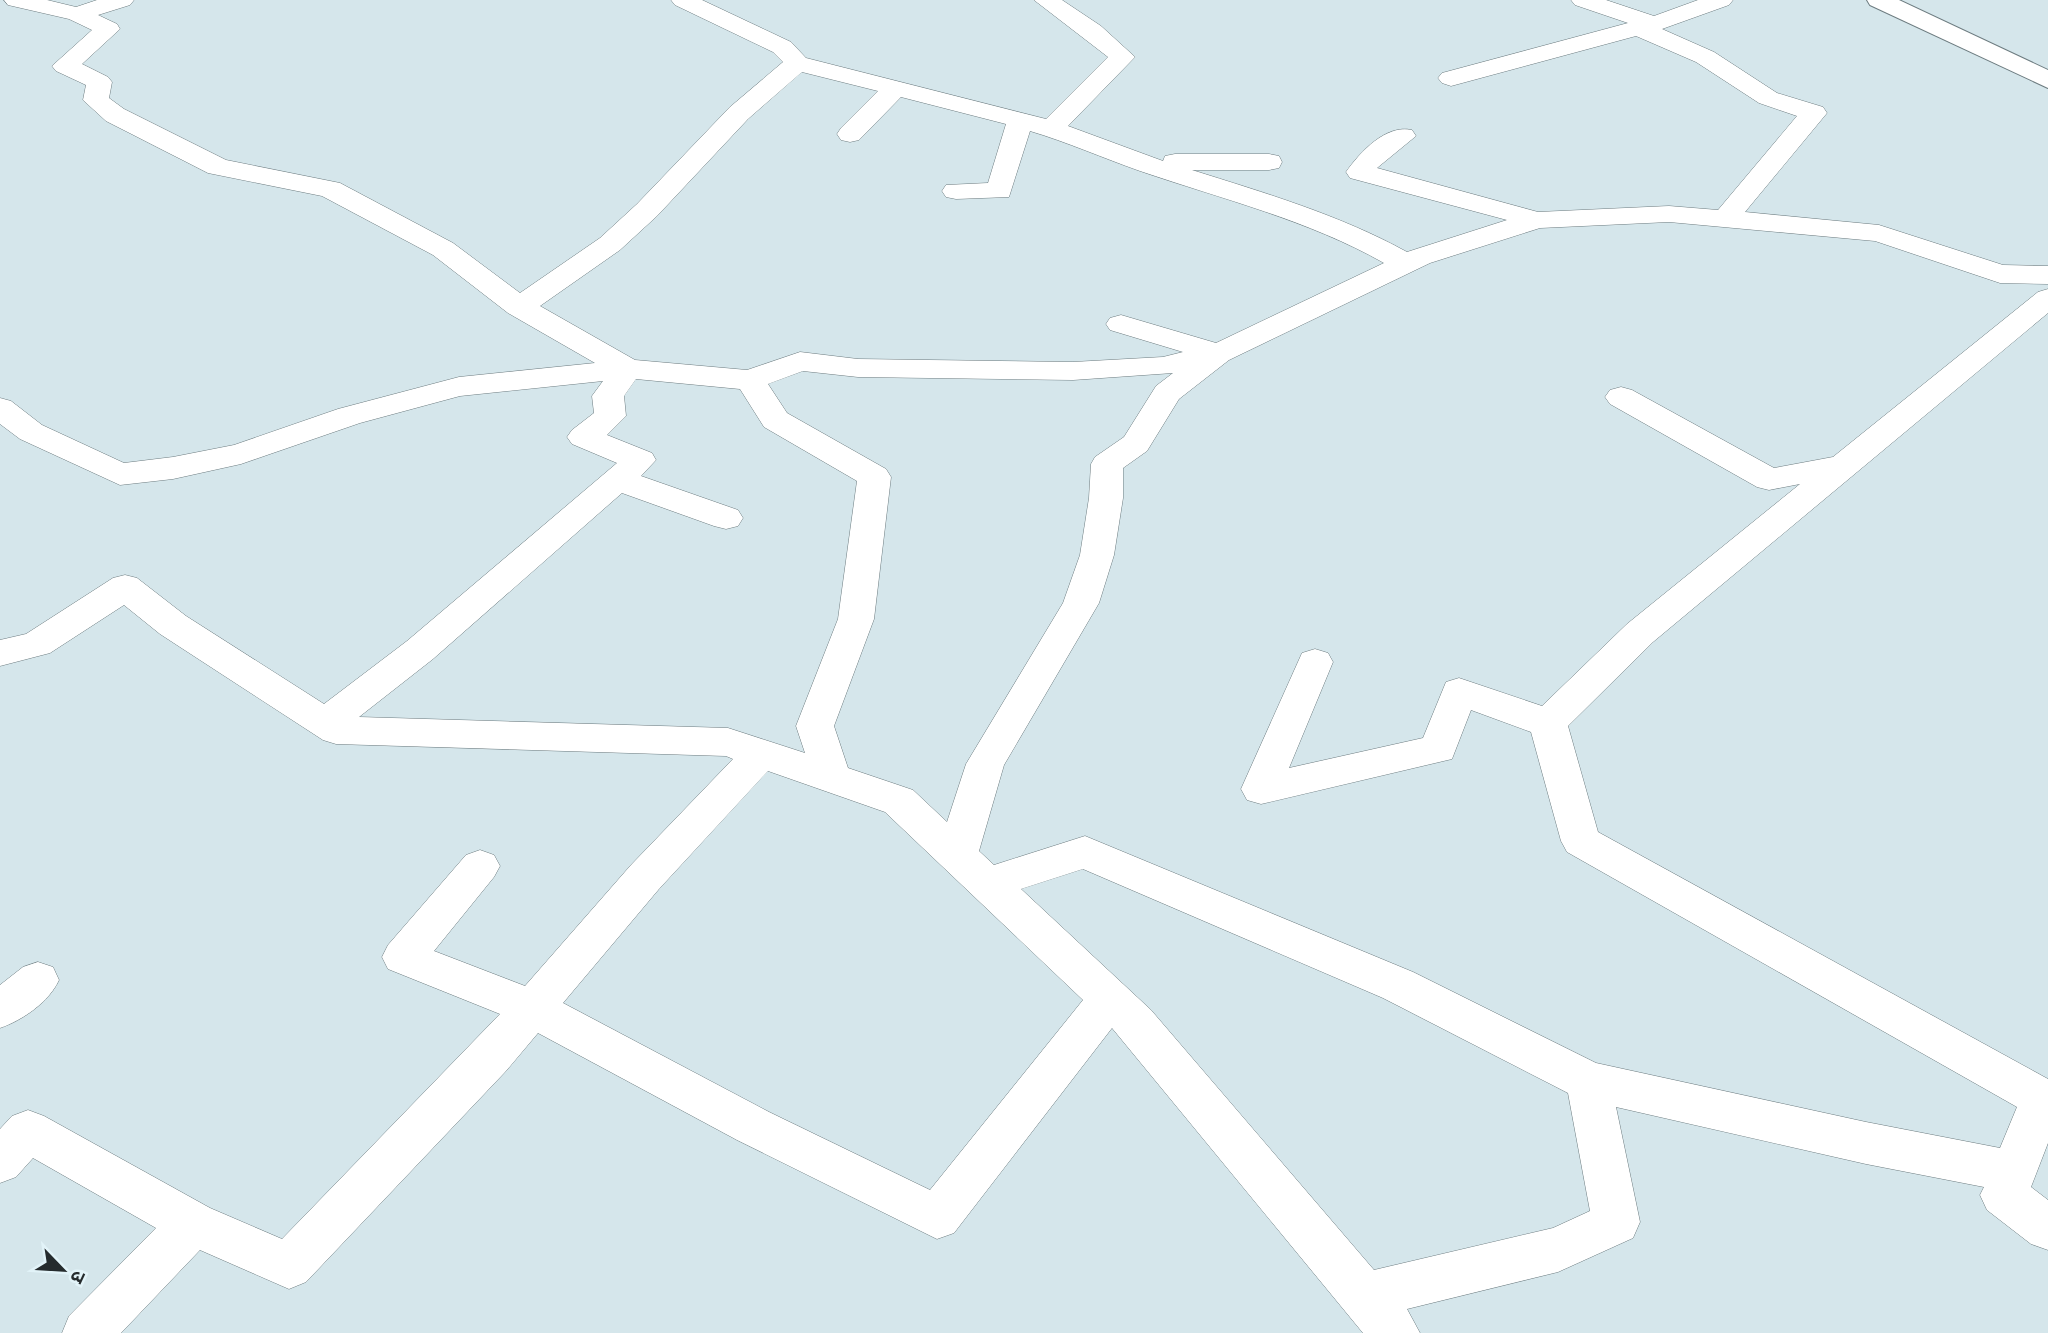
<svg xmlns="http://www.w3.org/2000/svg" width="2048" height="1333" font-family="Ubuntu,'Noto Sans Devanagari',sans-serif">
	<rect width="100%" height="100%" fill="#d5e6eb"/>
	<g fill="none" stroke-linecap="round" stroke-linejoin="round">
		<!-- street casing -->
		<g stroke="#6d7c80" stroke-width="1">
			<path id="street" d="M4,0h43l29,7 21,-7h37l-4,5 -32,10 19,9 3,5 -38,35 26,13 4,5 -3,16 15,11 102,51 114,23 113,60 67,50 80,-55 37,-34 93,-97 53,-45 -10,-10 -98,-47 -4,-5h31l89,42 15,16 240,61 62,-62 -74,-57h28l39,26 34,31 -67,69 95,35 2,-5 10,-2h94l10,2 3,6 -3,6 -10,2h-77c73,23 148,45 215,82l100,-32 -157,-42 -4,-6c14,-20 40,-48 66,-42l4,6 -39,32 161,44 131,-6 49,4 79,-94 -38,-13 -63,-41 -60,-26 -185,50 -9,-3 -4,-5 4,-5 186,-50 -53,-18 -4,-5h35l48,16 44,-16h35l-4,5 -67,24 52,23 63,41 46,14 4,6 -82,99 134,13 124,40 45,1v18l-48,-1 -125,-42 -206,-19 -129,6 -110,35 -201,97 -50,39 -32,52 -24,17v30l-9,57 -15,48 -95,162 -25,86 15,14 91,-29 328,136 183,91 270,59 134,26 17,-41 -450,-255 -6,-11 -30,-109 -60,-22 -19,49 -191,45 -14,-4 -6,-11 61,-136 13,-4 13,4 5,9 -44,106 134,-30 23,-56 13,-4 83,28 85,-82 173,-140 -31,6 -12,-3 -147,-83 -5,-7 5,-7 11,-3 11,3 142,78 59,-11 205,-165 10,-3v24l-395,329 -85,84 30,106 450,247v64l-17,44 17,13v50l-17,-6 -44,-34 -7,-15 4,-8 -118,-23 -250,-57 24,115 -7,16 -75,34 -151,37 13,24h-57l-251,-305 -158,205 -17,6 -200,-99 -199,-107 -32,38 -200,211 -17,7 -89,-39 -79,83h-59l7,-17 87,-88 -123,-70 -17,19 -16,6v-54l12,-13 16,-6 16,6 166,92 72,31 218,-225 -112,-45 -6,-12 6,-12 78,-90 14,-5 14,5 6,11 -6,11 -60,74 91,35 106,-121 102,-106 -7,-3 -390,-12 -13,-4 -163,-106 -36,-29 -74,48 -50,13v-26l26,-6 87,-56 12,-3 12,3 49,38 138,88 83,-63 210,-178 -45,-19 -5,-7 5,-7 22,-17 -2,-17 11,-15 -143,15 -100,27 -119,41 -68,15 -53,6 -100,-46 -20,-15v-26l11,3 31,24 82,38 49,-6 61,-12 104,-36 121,-32 136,-14 -87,-50 -75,-58 -111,-59 -114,-23 -102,-52 -23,-21 3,-15 -30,-14 -4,-5 40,-36 -23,-11 -61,-14zM802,72l76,19 -37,37 -4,6 4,6 9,2 9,-2 42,-43 105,27 -18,59 -42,2 -4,6 4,6 10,2 53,-2 21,-66c37,11 73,27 110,40 82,28 168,49 244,92l-168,80 -95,-28 -11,3 -4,6 4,6 73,22 -20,5 -90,5 -215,-3 -58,-7 -53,18 -112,-10 -95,-54 80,-56 37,-34 91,-97zM803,371l55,6 215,3 100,-7 -17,13 -32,51 -29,20 -4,7 -2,34 -9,57 -17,48 -97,161 -19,58 -34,-32 -65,-22 -14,-42 40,-107 17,-142 -5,-8 -99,-56 -19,-29zM636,379l104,10 24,38 93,54 -19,138 -42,107 9,27 -77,-25 -369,-11 74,-58 189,-166 92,33 12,3 12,-3 5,-8 -5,-8 -97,-34 15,-16 -4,-7 -45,-18 19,-19 -2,-20zM768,771l117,41 198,188 -153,190 -161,-78 -206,-109 96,-114zM1083,869l300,129 185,95 22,118 -37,17 -179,42 -223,-260 -130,-121z
				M38,962l15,5 6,13c-10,22 -36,40 -59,48v-43l23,-18z"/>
		</g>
		<!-- secondary casing -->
		<g stroke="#6d7c80" stroke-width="2">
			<path id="secondary" d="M1867,0h32l149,70v18l-178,-83z"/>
		</g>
		<!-- street -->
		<use href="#street" fill="#fff" fill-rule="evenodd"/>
		<!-- secondary -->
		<use href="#secondary" fill="#fff" fill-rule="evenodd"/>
	</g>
	<!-- north arrow -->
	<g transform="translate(63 1270) rotate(115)" stroke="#e2f3f8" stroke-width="5" paint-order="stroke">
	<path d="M0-5L12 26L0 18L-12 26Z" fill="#252b2d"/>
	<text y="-10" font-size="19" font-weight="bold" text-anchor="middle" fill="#252b2d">उ</text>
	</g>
</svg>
